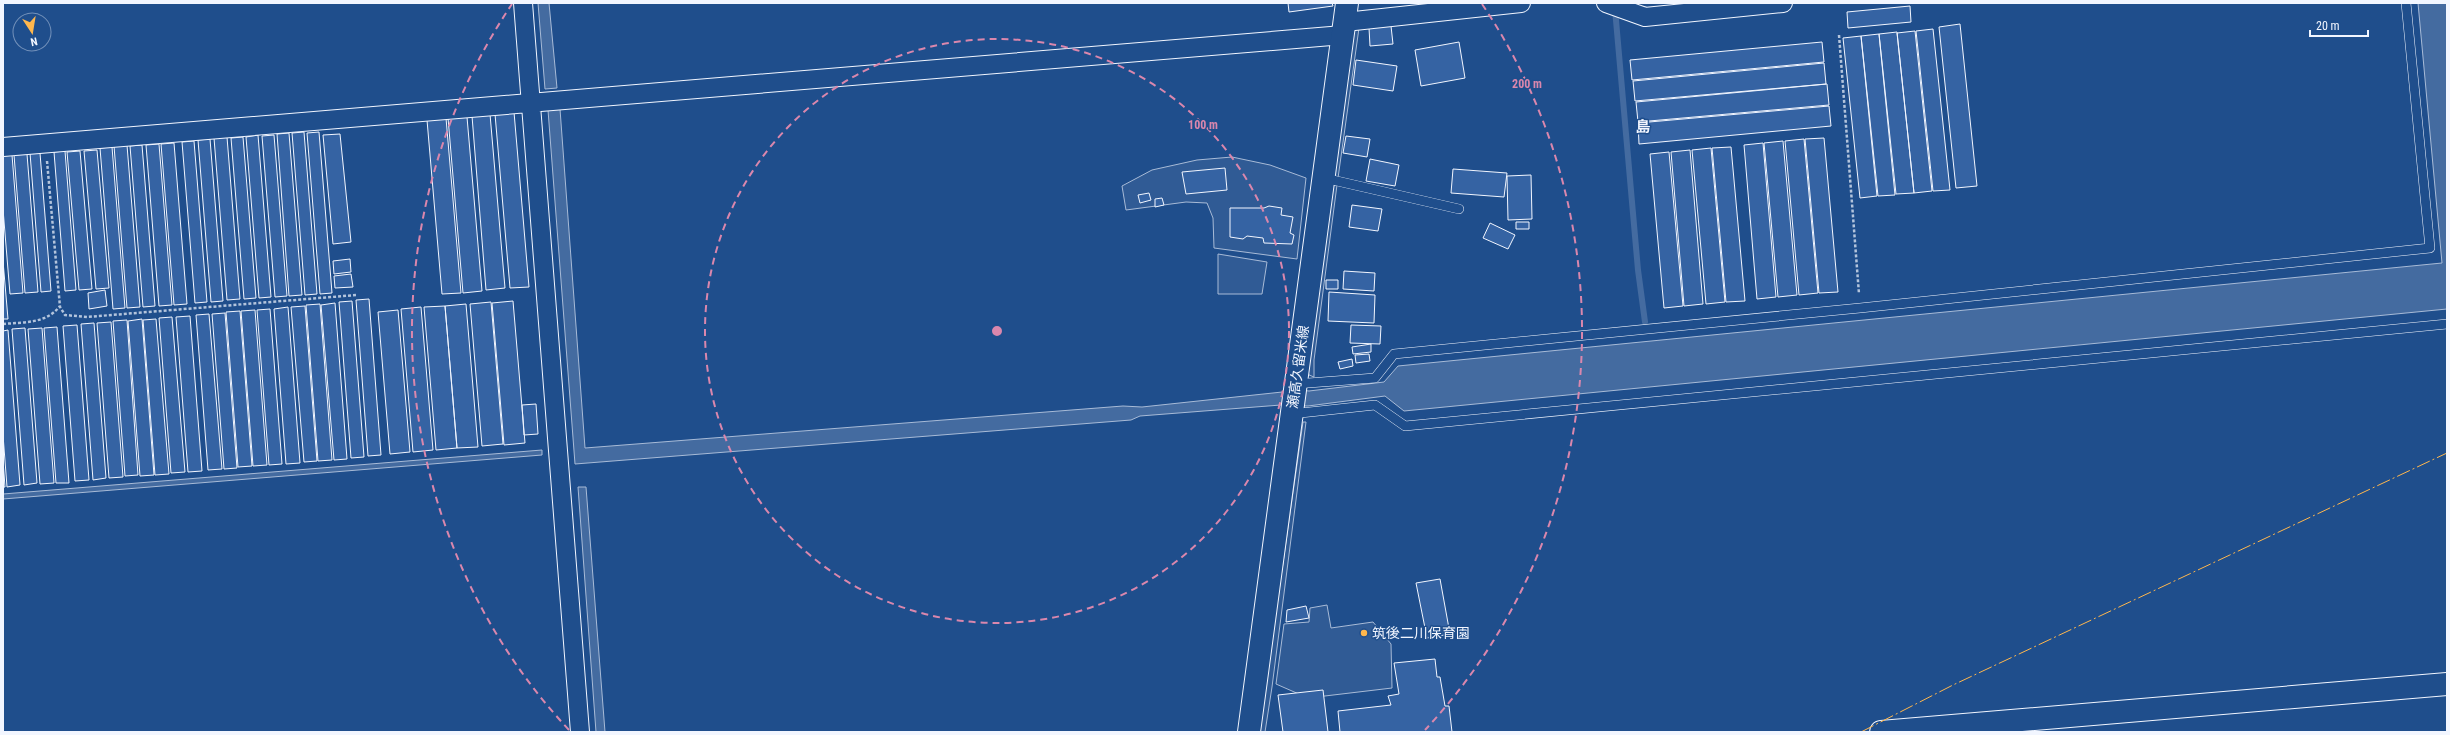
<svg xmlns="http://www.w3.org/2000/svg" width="2450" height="735" font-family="'Roboto Condensed','Noto Sans JP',sans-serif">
	<rect width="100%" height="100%" fill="#1f4e8c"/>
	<!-- built -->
	<path fill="#305b95" stroke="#a8bbd7" d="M1359,28l-21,150 -4,-2 18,-146z
		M1232,157l38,8 36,13 -9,81 -83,-11 -1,-30 -6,-15 -21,-1 -60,8 -4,-24 30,-16 45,-10z
		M1337,185l-23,175v17l-5,-2 -2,-7 25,-182z
		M1218,254l49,8 -5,32h-44z
		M1303,422h3l-34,265 -7,45h-6z
		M1327,605l4,23 42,-6 18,22 1,44 -84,10 -32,-14 8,-60 25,-2 1,-14z"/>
	<!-- water -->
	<path fill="#446ba0" stroke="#a8bbd7" d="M538,3h11l8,85 -12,1z
		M2418,3h29v306l-1043,102 -19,-15 -77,10 -27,-1 -141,11 -9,4 -556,44 -27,-354 12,-1 25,339 538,-42 19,1 159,-17 8,1 75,-9 14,-16 1044,-103z
		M542,450v5l-539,44v-5z
		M578,487h8l19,245h-9z"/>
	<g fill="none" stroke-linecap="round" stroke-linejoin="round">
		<!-- stream -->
		<path stroke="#446ba0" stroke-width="6" d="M1615,9l23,261 7,52"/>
	</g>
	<!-- building -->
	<path fill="#3563a3" stroke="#f2f6ff" d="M1288,3h44l1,3 -44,6z
		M1910,6l1,16 -63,6 -1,-16z
		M1960,24l17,162 -21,2 -17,-161z
		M1391,26l2,18 -23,2 -1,-18z
		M1933,29l17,161 -17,1 -17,-160z
		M1915,31l17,160 -18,2 -17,-160z
		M1897,32l17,161 -18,1 -17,-160z
		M1879,34l16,161 -17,1 -17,-160z
		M1861,36l16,160 -17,2 -17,-160z
		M1459,42l6,36 -44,8 -6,-36z
		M1822,42l2,20 -192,18 -2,-20z
		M1356,60l41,6 -4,25 -40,-6z
		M1824,63l2,21 -191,17 -2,-20z
		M1827,84l2,21 -191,17 -2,-20z
		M1829,106l2,20 -192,18 -1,-21z
		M514,112l15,175 -19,1 -15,-174z
		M490,114l15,174 -19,2 -14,-174z
		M467,117l15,174 -19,2 -15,-175z
		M446,118l15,175 -19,1 -15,-174z
		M304,132l13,162 -12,1 -13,-162z
		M319,132l13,161 -12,1 -13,-161z
		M289,133l13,162 -13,1 -12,-162z
		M340,134l11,108 -18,2 -10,-109z
		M258,135l13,162 -12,1 -13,-161z
		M274,135l13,161 -12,1 -13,-161z
		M1346,136l24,3 -3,18 -24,-4z
		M227,137l13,162 -13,1 -13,-162z
		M243,137l13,161 -12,1 -13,-161z
		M1824,138l14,154 -19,1 -14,-154z
		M210,139l13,162 -12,1 -13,-162z
		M1804,139l14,154 -19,2 -14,-154z
		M194,141l13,161 -12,1 -13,-161z
		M1783,141l14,154 -19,2 -14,-154z
		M174,143l13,161 -13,1 -13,-161z
		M1763,143l13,154 -19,2 -13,-154z
		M159,144l13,161 -13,1 -13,-161z
		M127,145l13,162 -13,1 -13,-162z
		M142,145l13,161 -12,1 -13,-161z
		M112,147l13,161 -12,1 -13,-161z
		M1731,147l14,154 -19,1 -14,-154z
		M1711,148l14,154 -19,2 -14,-154z
		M97,150l12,138 -13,1 -12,-138z
		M1690,150l13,154 -19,2 -13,-154z
		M65,151l11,139 -11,1 -11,-139z
		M80,151l12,138 -13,1 -12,-138z
		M1669,152l14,154 -19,2 -14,-154z
		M30,153h10l11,138 -10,1z
		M27,154l11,138 -13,1 -11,-138z
		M12,155l11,138 -13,1 -7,-85v-53z
		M1370,159l29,6 -4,21 -29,-5z
		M1225,168l2,22 -41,4 -4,-22z
		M1453,169l54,4 -3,24 -53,-4z
		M1531,175l1,44 -24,1 -1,-44z
		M1149,193l2,7 -11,3 -2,-8z
		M1162,198l2,7 -9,2v-8z
		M1352,205l30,4 -4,22 -29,-4z
		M1269,206l13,2 -1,7 12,2 -3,16 4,2 -2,9 -28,-1 -1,-5 -16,-2 -4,3 -13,-2v-29h34z
		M1516,222h13v7h-13z
		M1490,223l25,12 -7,14 -25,-11z
		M350,259l1,13 -17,2 -1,-13z
		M3,261l5,58h-5z
		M1344,271l31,2 -1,18 -31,-2z
		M351,274l2,13 -18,1 -1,-12z
		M1326,280h12v9h-12z
		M105,290l2,16 -18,3 -1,-16z
		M1329,292l46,3 -1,28 -46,-2z
		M369,299l12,156 -13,1 -12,-156z
		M352,301l12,156 -13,1 -12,-156z
		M513,301l12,142 -21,2 -12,-142z
		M491,302l12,142 -21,2 -12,-142z
		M335,303l12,156 -13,1 -13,-155z
		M320,304l12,156 -14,1 -12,-156z
		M466,304l12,143 -21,1 -12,-142z
		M305,306l12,155 -13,1 -13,-155z
		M445,306l12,142 -21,2 -12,-143z
		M288,307l12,156 -14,1 -12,-155z
		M421,307l12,143 -20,2 -12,-143z
		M270,309l12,155 -13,1 -12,-155z
		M255,310l12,155 -14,1 -12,-155z
		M398,310l12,142 -20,2 -12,-142z
		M240,311l12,155 -14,1 -12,-155z
		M225,313l12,155 -13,1 -12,-155z
		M209,314l13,155 -14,1 -12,-155z
		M190,316l12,155 -14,1 -12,-155z
		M172,317l13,155 -14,1 -12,-155z
		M142,319l12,156 -14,1 -12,-155z
		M156,319l13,155 -14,1 -12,-155z
		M127,320l11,155 -13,1 -12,-155z
		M111,322l12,155 -14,1 -12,-155z
		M94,323l12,155 -13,2 -12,-156z
		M77,325l12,155 -14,1 -12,-155z
		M1351,325l30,1 -1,18 -30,-1z
		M57,327l12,156h-13l-12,-155z
		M25,328l12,155 -13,2 -12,-156z
		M42,328l12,155 -14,1 -12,-155z
		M8,330l12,155 -13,2 -4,-52v-104z
		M1371,344v8l-18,2 -1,-7z
		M1369,354l1,7 -14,2 -1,-8z
		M1352,359l1,7 -13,3 -2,-7z
		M536,404l2,30 -14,1 -2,-30z
		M3,460l2,27h-2z
		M1440,579l10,55 -23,4 -11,-55z
		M1306,606l3,12 -23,4 1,-12z
		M1435,659l2,18h3l5,29h4l3,26h-112l-2,-21 53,-6 -3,-9 11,-2 -5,-31z
		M1323,690l5,42h-45l-5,-37z"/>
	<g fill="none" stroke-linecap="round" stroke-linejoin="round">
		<!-- service casing -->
		<g stroke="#f2f6ff" stroke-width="10">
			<path id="service" d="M1324,178l135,31
				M1295,384l80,-6 19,-24 466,-46 570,-60 -24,-245
				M1291,414l84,-9 30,21 1042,-102"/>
		</g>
		<!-- minor casing -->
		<g stroke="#f2f6ff" stroke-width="20">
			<path id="minor" d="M523,3l57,729
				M1606,3l39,14 138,-14
				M1345,22l176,-19
				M3,147l1340,-112"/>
		</g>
		<!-- tertiary casing -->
		<g stroke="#f2f6ff" stroke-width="24">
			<path id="tertiary" d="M1881,732l566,-48"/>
		</g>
		<!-- primary casing -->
		<g stroke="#f2f6ff" stroke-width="24">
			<path id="primary" d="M1249,732l98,-729"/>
		</g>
		<!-- path -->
		<path stroke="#b3c4dc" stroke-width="2.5" stroke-dasharray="3 2" stroke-linecap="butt" d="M1839,35l20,259
			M47,161l13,146 5,8 22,2 269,-22
			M3,324c21,-2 43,0 57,-18"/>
		<!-- service -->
		<use href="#service" stroke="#1f4e8c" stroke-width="9"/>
		<!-- minor -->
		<use href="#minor" stroke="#1f4e8c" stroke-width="18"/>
		<!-- tertiary -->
		<use href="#tertiary" stroke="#1f4e8c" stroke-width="22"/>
		<!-- primary -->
		<use href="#primary" stroke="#1f4e8c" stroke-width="22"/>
		<!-- power -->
		<path stroke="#ffb74d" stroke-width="1" stroke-dasharray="14 3 2 3" stroke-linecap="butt" d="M1861,732l92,-47 494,-232"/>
	</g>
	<!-- distance rings -->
	<g fill="none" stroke="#da87ad" stroke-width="2" stroke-dasharray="7 5">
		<circle cx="997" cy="331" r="292"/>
		<path d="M569 730A585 585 0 0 1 512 4M1482 4A585 585 0 0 1 1425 730"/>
	</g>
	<!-- markers -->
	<circle fill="#ffb74d" stroke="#1f4e8c" stroke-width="1.5" cx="1364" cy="633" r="4"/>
	<g text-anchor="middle" stroke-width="3" stroke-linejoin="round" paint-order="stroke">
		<!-- street labels -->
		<g font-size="14" fill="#f2f6ff" stroke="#1f4e8c">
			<text transform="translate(1298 367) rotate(-82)" y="5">瀬高久留米線</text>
		</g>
		<!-- poi labels -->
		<g font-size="14" fill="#f2f6ff" stroke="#1f4e8c" text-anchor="start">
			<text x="1372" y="638">筑後二川保育園</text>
		</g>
		<!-- neighbourhood labels -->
		<g font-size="15" font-weight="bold" fill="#f2f6ff" stroke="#1f4e8c">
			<text x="1643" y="132">島</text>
		</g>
	</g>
	<circle cx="997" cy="331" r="6" fill="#da87ad" stroke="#1f4e8c" stroke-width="2"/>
	<g font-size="12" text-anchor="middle" font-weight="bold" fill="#da87ad" stroke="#1f4e8c" stroke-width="3" stroke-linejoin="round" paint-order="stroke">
		<text x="1527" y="88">200 m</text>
		<text x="1203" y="129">100 m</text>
	</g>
	<!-- border -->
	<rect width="2450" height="735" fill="none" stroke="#f2f6ff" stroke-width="8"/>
	<!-- north arrow -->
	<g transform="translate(32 32) rotate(168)"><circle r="19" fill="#1f4e8c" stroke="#7391ba"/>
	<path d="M0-3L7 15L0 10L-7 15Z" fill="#ffb74d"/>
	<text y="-6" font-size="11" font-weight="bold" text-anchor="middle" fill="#f2f6ff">N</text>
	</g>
	<!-- scale -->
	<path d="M2310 30v6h58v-6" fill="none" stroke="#f2f6ff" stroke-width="2"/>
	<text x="2316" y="30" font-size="12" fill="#f2f6ff" stroke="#1f4e8c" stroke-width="3" paint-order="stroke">20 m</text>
</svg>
